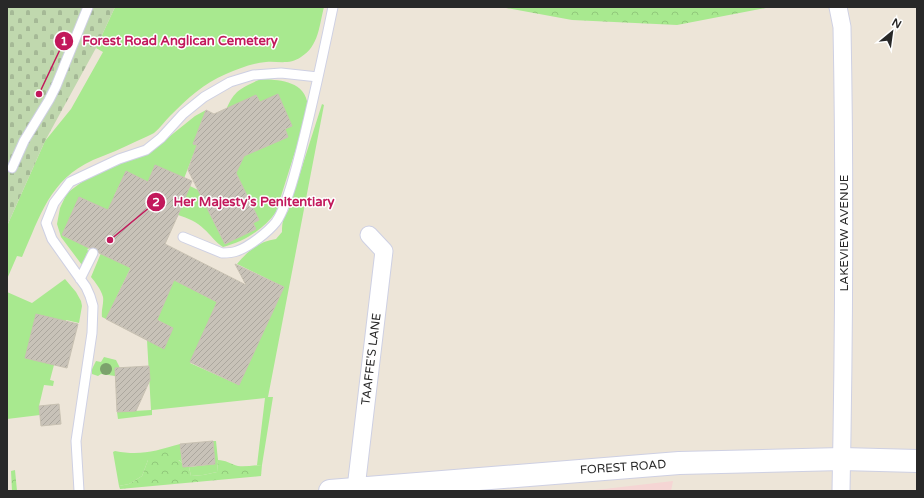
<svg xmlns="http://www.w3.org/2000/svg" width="924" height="498" font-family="'Varela Round',sans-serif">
	<defs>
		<pattern id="forest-crowns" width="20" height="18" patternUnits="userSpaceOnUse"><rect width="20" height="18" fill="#a8e98f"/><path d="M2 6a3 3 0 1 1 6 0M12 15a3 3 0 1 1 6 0" fill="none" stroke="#91c87b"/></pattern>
		<pattern id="cemetery-stones" width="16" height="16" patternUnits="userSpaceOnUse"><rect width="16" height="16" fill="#c0d8ae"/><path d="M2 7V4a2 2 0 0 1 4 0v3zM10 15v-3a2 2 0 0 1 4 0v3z" fill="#a5b996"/></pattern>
		<pattern id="building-hatch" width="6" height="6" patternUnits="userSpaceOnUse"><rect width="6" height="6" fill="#c8c2b8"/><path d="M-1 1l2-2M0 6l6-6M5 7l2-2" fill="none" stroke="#aca79e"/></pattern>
	</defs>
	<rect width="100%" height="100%" fill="#ede5d8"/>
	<!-- medical -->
	<path fill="#f5d5d4" d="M673,481l-2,10h-84z"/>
	<!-- grass -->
	<path fill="#a8e98f" d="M115,7h209c-5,19 -5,39 -23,50 -11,8 -23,4 -35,5 -14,1 -28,7 -40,12 -22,9 -39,25 -56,42 -5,5 -10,12 -16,17 -5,3 -11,5 -17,8 -14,7 -29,13 -44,19 -44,20 -53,57 -71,97l-5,-1 -10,23v-53l38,-85 26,-32 32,-57 -7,-4z
		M261,79c16,1 41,1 46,22 1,5 -1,11 -1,16l-30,95c-12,17 -32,30 -53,35 -8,-5 -12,-12 -19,-18 -7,-7 -16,-11 -26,-14l12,-29 8,4 27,54 31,-15 -3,-6 6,-3 -23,-47 8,-17 44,-19 -3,-8 7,-3 -14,-31 -18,7 -4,-7 -33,22c10,-25 13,-27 38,-38z
		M322,104l2,1 -56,292h5l-11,68h-5l8,-67 -113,12v5l-34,4 -1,-7 34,-2 -4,-70 17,8 9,-20 -16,-8 17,-40 43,22 -27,61 49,22 45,-98 -47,-23c10,-12 22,-23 39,-25l6,-7c0,-9 1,-15 6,-21z
		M206,110l-13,34 4,1 -26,67 -3,-21 -42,-19 -12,24 33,32 -68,-31 -17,38 27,13 -2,2 4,2 -2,3 -2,-2 -5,12 -21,-28 -4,-13 3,-16 7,-15 19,-14 68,-30 41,-33z
		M101,253l30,14 -25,52 -4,-2c-1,-7 2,-14 1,-20 -2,-8 -8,-15 -12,-20z
		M65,279l11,13 5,9 1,5 -3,17 -13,-3 -16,60 4,1 -1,5 -9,-1 -5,21 1,9 -33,4v-127l25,11z
		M104,357l12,3 4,8h-5v8l-14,-2 -3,2 -6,-2v-5l4,-8 5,1z
		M213,441h3l2,19 -1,12 -14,3 -12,1 -2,-9 26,-3z
		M180,444l2,19 -3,-3h-31l-6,16 -13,8 -10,2 -6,-34 2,-1c26,5 40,0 65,-7z"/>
	<!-- forest -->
	<path fill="url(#forest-crowns)" d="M501,7h270l-94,18 -105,-5z
		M157,451l12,1 13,11 1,4h6l2,9 12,-1 14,-3 1,-12c7,0 13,4 20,6 8,1 16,-1 24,-1l-1,11 -141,13 -1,-3 10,-2 13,-8 6,-16z
		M15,470l2,21h-5l-1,-20z"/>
	<!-- cemetery -->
	<path fill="url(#cemetery-stones)" d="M7,7h108l-19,41 -51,93 -38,85z"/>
	<!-- building -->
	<path fill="url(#building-hatch)" stroke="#c8c1b2" d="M278,94l14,32 -7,3 3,8 -44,19 -8,17 23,47 -6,3 3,6 -31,15 -37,-74 9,-25 -4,-1 13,-34 8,4 42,-19 4,7z
		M155,165l37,16 -14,34 -13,29 81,41 -11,-21 49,23 -45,98 -49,-23 27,-60 -43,-22 -17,40 16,8 -9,21 -58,-30 25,-51 -32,-15 -4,-5h-6l-27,-13 17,-38 29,13 18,-39 22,11z
		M36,314l42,10 -11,44 -42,-10z
		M149,366l1,14 -14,31 -19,1 -2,-44z
		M59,404l2,20 -20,2 -2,-20z
		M213,441l2,23 -32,3 -3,-23z"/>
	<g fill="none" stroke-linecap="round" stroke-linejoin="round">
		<!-- lane casing -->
		<g stroke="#ced0e3" stroke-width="11">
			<path id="lane" d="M12,168l12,-27 25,-41 7,-14 32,-79
				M183,237l39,16c5,0 10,0 15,-2 12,-4 31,-19 39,-29 9,-12 17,-42 21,-57 14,-52 25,-105 36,-158
				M80,279l13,-26
				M79,491l-3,-50 16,-108 1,-27 -3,-10 -4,-9 -34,-48 -6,-16 8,-20 16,-21 49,-23 27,-9 15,-12 22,-24 21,-17 26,-15 23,-7 28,-2 37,4"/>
		</g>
		<!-- street casing -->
		<g stroke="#ced0e3" stroke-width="19">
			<path id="street" d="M838,7l4,20c3,155 2,309 -1,464
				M356,488l28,-237 -15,-16"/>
		</g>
		<!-- secondary casing -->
		<g stroke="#ced0e3" stroke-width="24">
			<path id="secondary" d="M330,491l349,-28 163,-4 75,2"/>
		</g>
		<!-- lane -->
		<use href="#lane" stroke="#fff" stroke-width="9"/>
		<!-- street -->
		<use href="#street" stroke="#fff" stroke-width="17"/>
		<!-- secondary -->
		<use href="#secondary" stroke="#fff" stroke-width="22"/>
	</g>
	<!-- trees -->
	<circle fill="#7ca26c" cx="106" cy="369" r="6"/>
	<g text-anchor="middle" stroke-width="3" stroke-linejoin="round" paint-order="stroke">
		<!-- street labels -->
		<g font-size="12" fill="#282828" stroke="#fff">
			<text transform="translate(844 233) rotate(-90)" y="4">LAKEVIEW AVENUE</text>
			<text transform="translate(371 359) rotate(-83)" y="4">TAAFFE'S LANE</text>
			<text transform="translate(623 467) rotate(-4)" y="4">FOREST ROAD</text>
		</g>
	</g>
	<!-- callouts -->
	<path fill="none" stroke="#c2185b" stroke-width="1.5" d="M39 94L64 41M110 240L156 202"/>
	<g fill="#c2185b" stroke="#fff" stroke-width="1.5">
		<circle cx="39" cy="94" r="4"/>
		<circle cx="110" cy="240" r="4"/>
		<circle cx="64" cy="41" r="10"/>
		<circle cx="156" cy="202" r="10"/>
	</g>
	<g font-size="12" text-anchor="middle" font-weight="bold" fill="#fff">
		<text x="64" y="45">1</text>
		<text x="156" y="206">2</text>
	</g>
	<g font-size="13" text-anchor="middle" font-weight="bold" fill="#c2185b" stroke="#fff" stroke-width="3" stroke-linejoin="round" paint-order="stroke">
		<text x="180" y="45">Forest Road Anglican Cemetery</text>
		<text x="254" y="206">Her Majesty’s Penitentiary</text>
	</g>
	<!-- border -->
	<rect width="924" height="498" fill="none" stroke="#282828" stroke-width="16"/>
	<!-- north arrow -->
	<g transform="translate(892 32) rotate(29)" stroke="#ffffff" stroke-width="3" paint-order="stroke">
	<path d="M0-3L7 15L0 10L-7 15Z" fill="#282828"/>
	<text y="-6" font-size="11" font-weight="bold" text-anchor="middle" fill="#282828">N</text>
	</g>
</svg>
